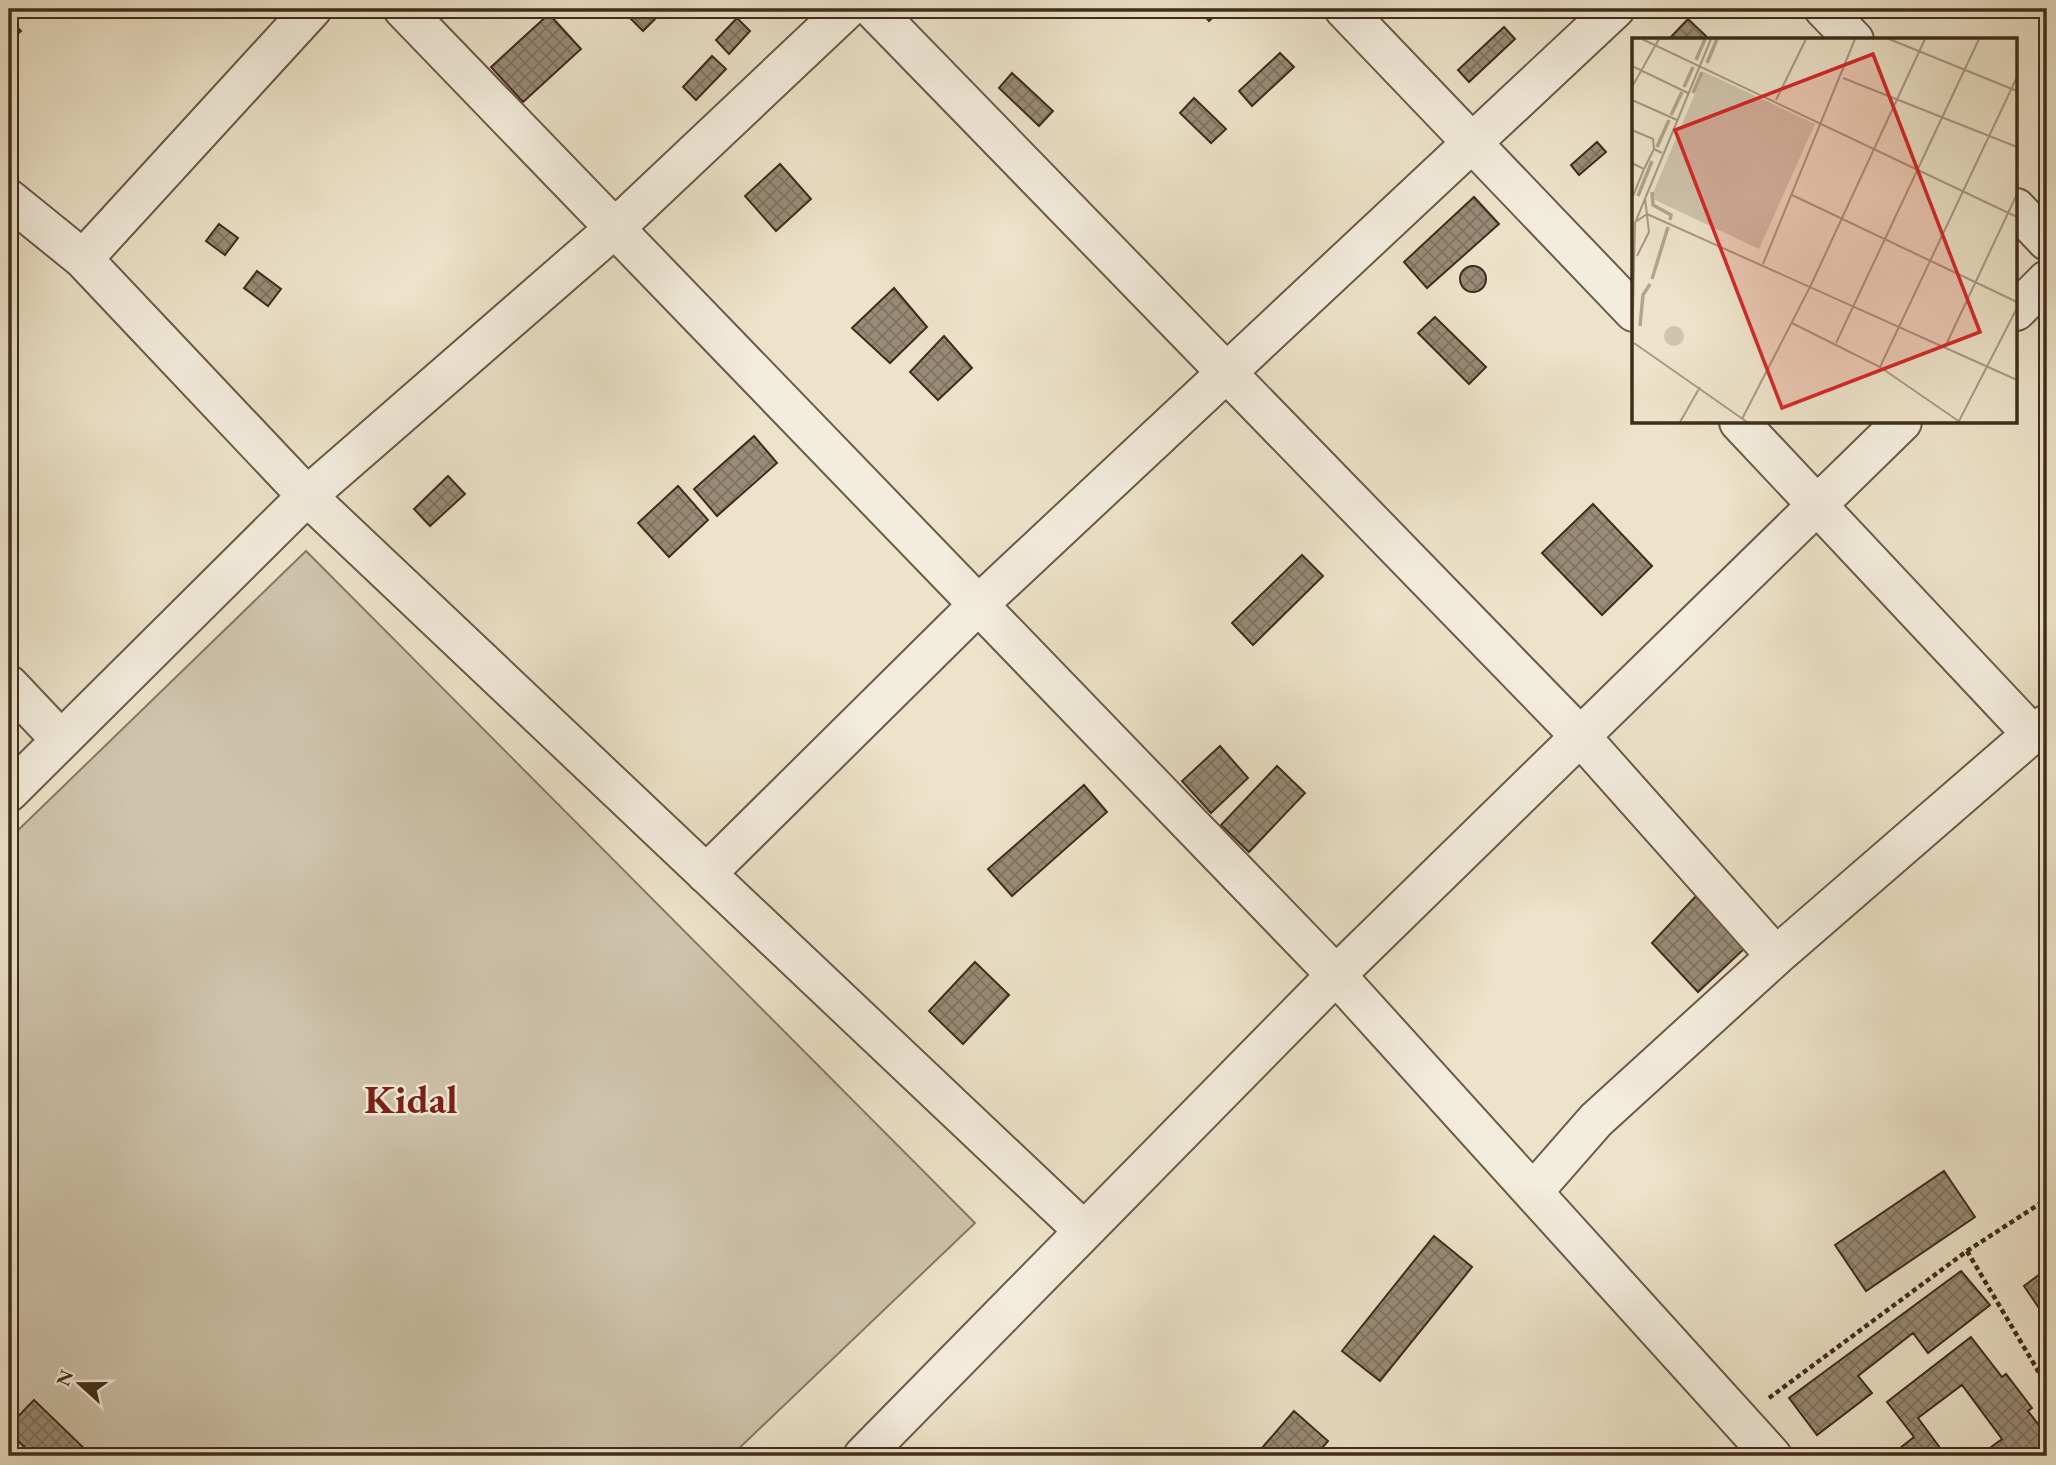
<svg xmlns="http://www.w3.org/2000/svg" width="2056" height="1465" font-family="'EB Garamond',serif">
	<defs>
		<pattern id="building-cross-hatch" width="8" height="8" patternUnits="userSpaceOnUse" patternTransform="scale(1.75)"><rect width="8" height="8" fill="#998b77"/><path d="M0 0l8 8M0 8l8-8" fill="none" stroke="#7e7261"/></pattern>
	</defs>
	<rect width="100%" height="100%" fill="#ede3ca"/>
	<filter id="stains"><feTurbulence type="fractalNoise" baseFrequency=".00286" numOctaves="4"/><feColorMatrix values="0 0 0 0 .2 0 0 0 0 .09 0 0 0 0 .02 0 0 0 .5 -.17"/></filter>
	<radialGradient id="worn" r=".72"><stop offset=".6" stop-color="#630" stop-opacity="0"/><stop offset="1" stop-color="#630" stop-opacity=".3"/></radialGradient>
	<!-- pitch -->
	<path fill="#cfc4ad" stroke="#877865" stroke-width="2" d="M306,551l669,672 -244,233h-698l-24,-23v-594z"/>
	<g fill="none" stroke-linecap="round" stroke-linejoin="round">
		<!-- stream -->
		<path stroke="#847561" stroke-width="10" d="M9,1455l1,1"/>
	</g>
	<!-- building -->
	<path fill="url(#building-cross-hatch)" stroke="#3f2c1d" stroke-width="2" d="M515,9h14l-7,7z
		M631,9h21l7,6 -16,16 -17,-17z
		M1199,9h23l-13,12z
		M549,14l32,35 -58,53 -32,-35z
		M737,18l13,13 -21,23 -13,-14z
		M9,19l12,12 -12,11z
		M1688,19l18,17 -3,4h-35z
		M1504,27l11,12 -46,43 -11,-12z
		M1280,53l14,14 -42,39 -13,-15z
		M712,56l14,13 -30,31 -13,-13z
		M1012,73l41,38 -14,15 -40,-38z
		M1194,98l32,31 -15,14 -31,-30z
		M1597,142l9,10 -27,23 -8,-10z
		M780,164l31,35 -35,32 -31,-35z
		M1474,197l25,27 -72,64 -23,-26z
		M219,224l19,14 -13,17 -19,-14z
		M1460 279a13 13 0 1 1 26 0a13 13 0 1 1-26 0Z
		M257,271l24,18 -13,17 -24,-18z
		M894,288l33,39 -37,36 -38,-35z
		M1435,317l51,50 -17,17 -51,-51z
		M944,336l28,32 -34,32 -28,-28z
		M754,436l23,27 -60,53 -23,-27z
		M448,476l17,18 -35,32 -16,-17z
		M678,486l30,34 -39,37 -31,-34z
		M1593,504l59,62 -50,49 -60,-62z
		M1302,555l21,21 -70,69 -21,-22z
		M1220,746l28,32 -37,35 -29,-32z
		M1277,766l28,27 -56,59 -28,-27z
		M1084,785l23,27 -95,84 -24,-27z
		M1696,896l49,52 -47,44 -46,-49z
		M975,962l34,33 -46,49 -34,-33z
		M1944,1171l31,46 -109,74 -31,-46z
		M1434,1236l38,31 -92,114 -38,-30z
		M2047,1269v42l-4,3 -19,-28z
		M1961,1271l29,34 -62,48 -15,-20 -55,43 14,17 -55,42 -28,-37z
		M1971,1337l31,40 4,-3 26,34 -4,3 19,25v8l-15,12h-53l23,-17 -40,-54 -44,33 28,38h-56l24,-19 -27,-35z
		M34,1400l58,56h-58l-25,-24v-6z
		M1294,1411l34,30 -13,15h-60z"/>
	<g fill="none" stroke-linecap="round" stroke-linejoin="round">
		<!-- minor casing -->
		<g stroke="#6a5a48" stroke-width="42">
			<path id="minor" d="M403,9l933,966 436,481
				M873,9l707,727 196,220
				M1344,9l290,303
				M1824,9l30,31
				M9,199l74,60 224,237 777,735
				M2016,208l31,33
				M83,259l229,-250
				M2016,311l31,-31
				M1739,422l293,312
				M9,685l52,55
				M9,792l298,-296 308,-268 232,-219
				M706,874l272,-269 637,-596
				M1533,1192l63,-72 180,-164 256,-222 15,-10
				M863,1456l473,-481 566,-553"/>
		</g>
		<!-- path -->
		<path stroke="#3f2c1d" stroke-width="4.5" stroke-dasharray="5 3.5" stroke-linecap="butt" d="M1967,1251l80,135
			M1769,1398l198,-147 80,-52"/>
		<!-- minor -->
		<use href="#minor" stroke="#f3eddd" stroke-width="38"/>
	</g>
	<g text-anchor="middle" stroke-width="5" stroke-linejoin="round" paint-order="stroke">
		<!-- town labels -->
		<g font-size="40" font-weight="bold" fill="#7a1f14" stroke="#f3eddd">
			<text x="411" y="1113">Kidal</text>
		</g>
	</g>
	<!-- overview -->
	<g transform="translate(1632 38)">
		<rect width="385" height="385" fill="#ede3ca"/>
		<path d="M72,34l111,52 -56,125 -108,-51zM32 298a10 10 0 1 1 20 0a10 10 0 1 1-20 0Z" fill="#cfc4ad"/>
		<path fill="none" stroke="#b2a58f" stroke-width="3.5" d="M64,22l9,-21M75,25l10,-24M52,49l9,-20M61,55l9,-21M39,77l11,-23M25,109l12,-27M20,154l1,13 18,10 -1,5M6,158l14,-35M20,241l16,-52M8,288l3,-31 7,-11"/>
		<path fill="none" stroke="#a79a85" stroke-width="2" d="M10,1l375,178M257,1l128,52M0,28l56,27M211,40l174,69M0,49l27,-48M0,62l45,20M144,62l30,-61M0,92l21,9 1,10 8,4M0,125l12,6 -11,27M12,131l10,-20M160,157l225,107M5,183l10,-7 370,166M5,218l12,-24 -4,-34M131,226l92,-225M160,285l88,44 80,55M2,305l113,79M204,305l143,-304M313,309l72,-153M0,320l3,-135 76,-184M248,329l137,-290M110,381l69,-134 114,-246M327,383l58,-113M48,384l20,-35"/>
		<path fill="#d62828" fill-opacity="0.15" stroke="#d62828" stroke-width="3.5" d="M241,16l107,278 -198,76 -107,-278z"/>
		<rect width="385" height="385" fill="none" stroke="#3f2c1d" stroke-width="3.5"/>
	</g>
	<!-- margin -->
	<rect width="2056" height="1465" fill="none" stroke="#ede3ca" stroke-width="35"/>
	<rect x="10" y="10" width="2035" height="1444" fill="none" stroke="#3f2c1d" stroke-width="3.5"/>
	<rect x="18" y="18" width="2021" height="1430" fill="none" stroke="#3f2c1d" stroke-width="2"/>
	<!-- north arrow -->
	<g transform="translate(80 1384) rotate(291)" stroke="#f3eddd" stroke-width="5" paint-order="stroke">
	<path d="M0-5L12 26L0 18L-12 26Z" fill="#3f2c1d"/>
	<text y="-10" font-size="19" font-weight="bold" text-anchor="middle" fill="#3f2c1d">N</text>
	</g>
	<rect width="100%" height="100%" filter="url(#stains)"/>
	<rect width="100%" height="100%" fill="url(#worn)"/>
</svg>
